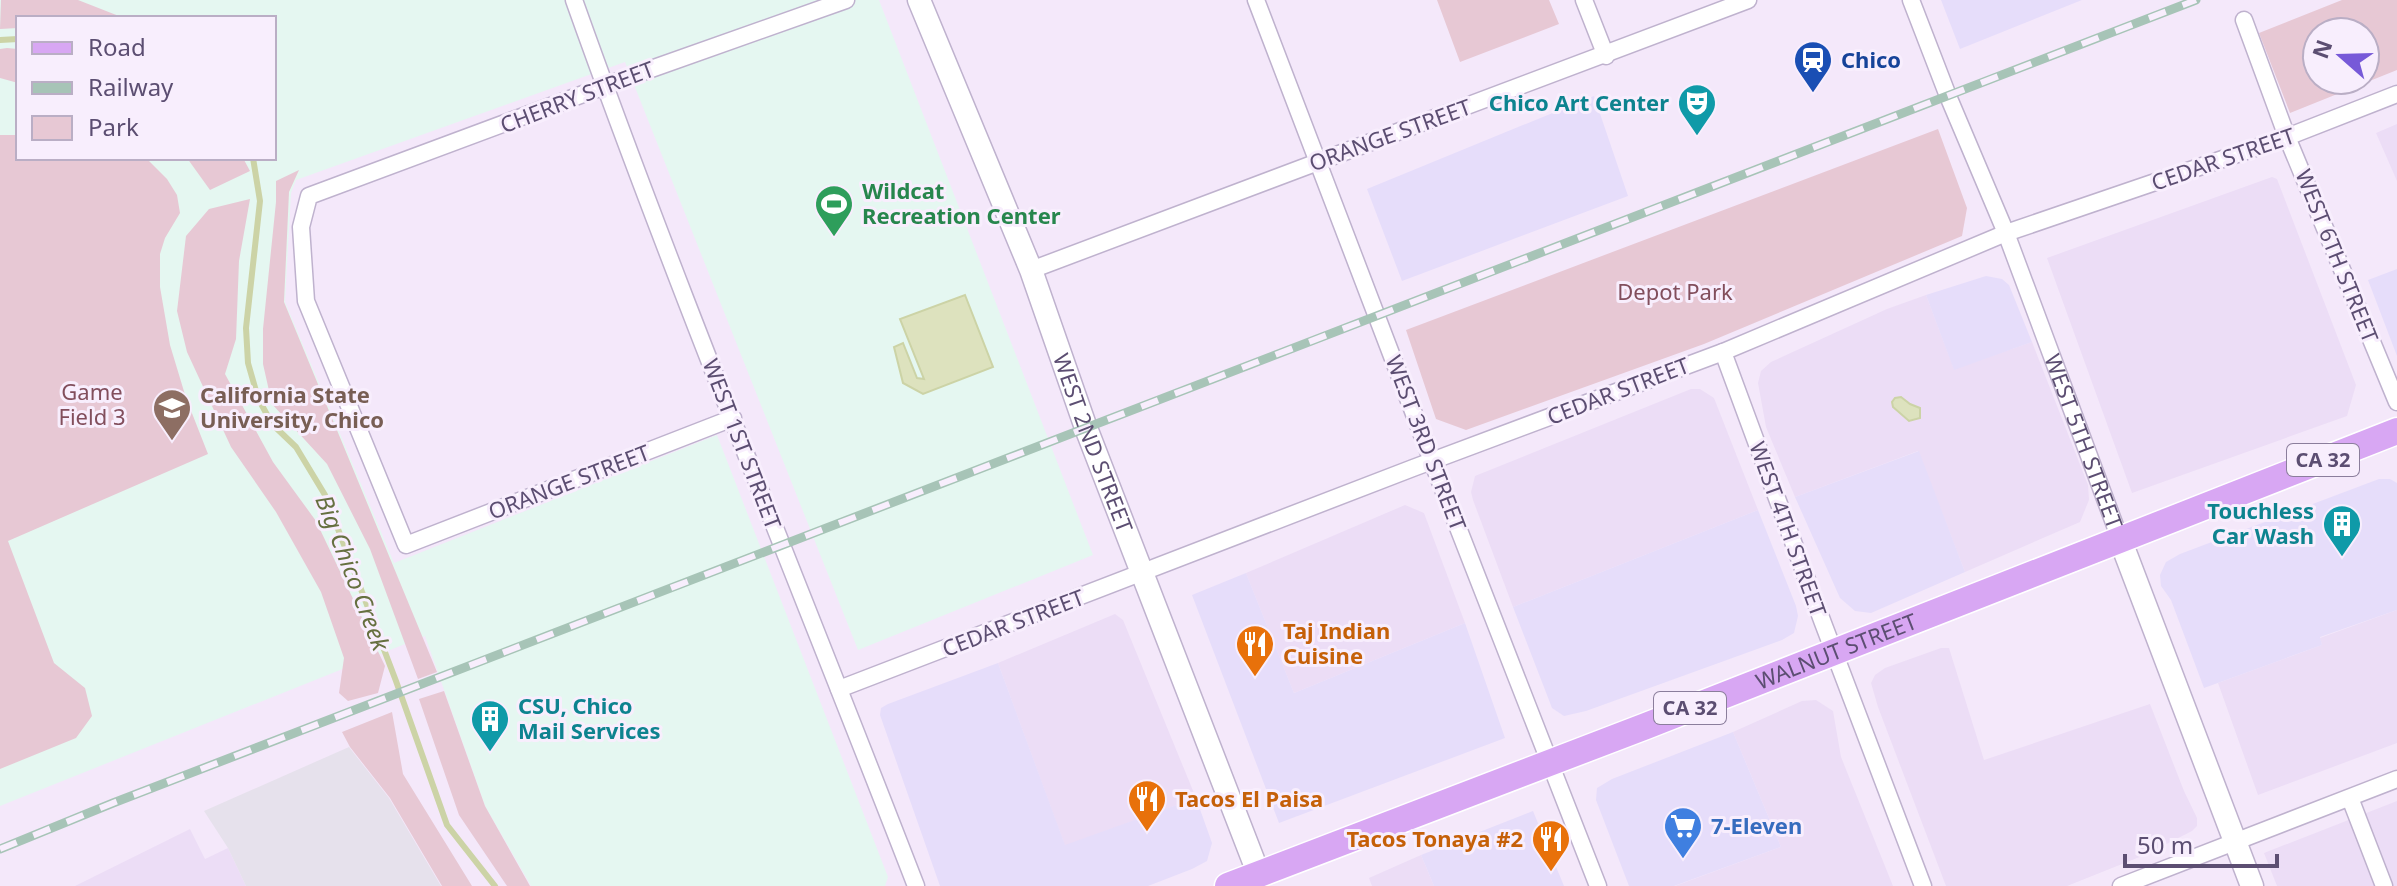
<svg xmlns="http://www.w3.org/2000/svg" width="2397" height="886" font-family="'Noto Sans',sans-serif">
	<rect width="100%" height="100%" fill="#f4e8fa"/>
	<!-- residential -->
	<path fill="#ecddf6" d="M2397,124v57l-21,-48z
		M2272,177l5,2 79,206 -9,31 -215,77 -85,-235z
		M1926,295l28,74 78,-27 56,143 1,15 -9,22 -115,50 -47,-121 -123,46 -29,-70 -8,-44 3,-12 10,-9 116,-53z
		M1691,389h9l14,9 44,112 -245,97 -40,-107 -2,-8 4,-16z
		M1405,505l19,8 41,110 -171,70 -48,-120z
		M2397,610v133l-139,52 -40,-112 104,-38 -2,-7z
		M1115,614l8,6 73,178 -131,48 -67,-183z
		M1941,648h8l35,112 166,-56 34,87 13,27v8l-5,5 -45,23 -80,32h-121l-68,-179 -7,-24 4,-8 10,-7z
		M1816,700l17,11 8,46 52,129h-218l106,-39 -48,-115 69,-31z
		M2397,801v85h-120l-13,-33z
		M190,829l15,30 23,-11 18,38h-171z
		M1421,855l13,31h-62l-3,-8z"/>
	<!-- commercial -->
	<path fill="#e6ddfa" d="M1941,0h141l-122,49z
		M1594,96l34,100 -226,85 -35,-92z
		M2397,269v87l-29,-76z
		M1986,276l16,3 7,6 23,57 -78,28 -28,-75z
		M1919,451l46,121 -94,41 -16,-2 -15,-13 -45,-101z
		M2379,479h11l7,4v127l-77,27 2,8 -118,43 -33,-88 -10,-14 -1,-11 6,-13 14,-8z
		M1758,510l38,96 2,10 -4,17 -12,7 -196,71 -22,5 -12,-8 -39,-101z
		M1246,573l48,120 171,-70 40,115 -226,85 -87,-228z
		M998,663l67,182 131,-47 16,45 -5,18 -15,8 -44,17h-208l-60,-171 1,-7 7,-4z
		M1733,732l48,115 -107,39h-45l-33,-86 1,-12 15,-9z
		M1533,811l31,75h-130l-13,-31z"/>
	<!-- industrial -->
	<path fill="#e6e1ec" d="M349,747l40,51 52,88h-195l-18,-38 -24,-37z"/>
	<!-- education -->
	<path fill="#e5f7f1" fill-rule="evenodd" d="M0,0h879l214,555 -235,95 -233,-588 -329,118 -5,13 -6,109 109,261 323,-128 171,442 -3,9h-354l-46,-80 -60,-170 -425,170zM18,18h256v140h-256z"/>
	<!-- green -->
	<path fill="#e7c8d4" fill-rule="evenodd" d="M1,0h77l46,18h-106v10l-18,1z
		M1437,0h112l10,24 -99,38z
		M2342,0h55v70l-107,43 -31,-80zM2317,32h48v48h-48z
		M7,48l11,1v34l-18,-5v-29z
		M1938,129l29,79 -5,28 -258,108 -238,86 -30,-11 -30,-89z
		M0,135h18v23h128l21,21 10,16 3,18 -15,25 -5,16v33l10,58 16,53 22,56 -200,87 46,122 31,25 7,28 -16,22 -76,31z
		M187,158h56l7,13 -40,19z
		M299,170l-10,22 -5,110 153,370 -19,7 -48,-130 -43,-85 -55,-60 -9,-40v-35l13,-127v-21z
		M250,199l-11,62 -3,78 -11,35 48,88 43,59 69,145 -7,27 -30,8 -9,-8 5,-35 -23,-66 -45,-80 -45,-65 -44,-95 -10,-41 9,-75 23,-27z
		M444,691l41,115 45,80h-23l-48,-71 -40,-116z
		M392,712l11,62 69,112h-30l-52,-88 -40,-51 -8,-15z"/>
	<!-- water -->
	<path fill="#dde2be" stroke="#ccd3a6" stroke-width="2" d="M965,295l28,72 -70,27 -20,-11 -9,-36 9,-4 14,35 7,1 -24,-60z
		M1901,397l9,7 10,4v10l-11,3 -16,-14 -1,-5 3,-4z"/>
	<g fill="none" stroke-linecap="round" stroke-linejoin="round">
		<!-- stream -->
		<path stroke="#ccd3a6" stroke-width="6" d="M0,40l18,-1
			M253,158l7,43 -14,127 2,35 10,35 14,26 24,23 29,48 71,186 51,144 48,61"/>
		<!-- minor casing -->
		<g stroke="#bfb2ce" stroke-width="19">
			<g id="minor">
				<path d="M574,0c106,298 228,591 342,886"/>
				<path d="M1256,0l176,461 166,425"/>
				<path d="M1584,0l22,56"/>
				<path id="s1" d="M1911,0l37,96 58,137 114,306"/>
				<path d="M2244,20l43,117 110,265"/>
				<path d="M1031,270l717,-270"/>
				<path d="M1723,352l100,271 100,263"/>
				<path d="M733,418l-327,127 -100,-244 -5,-74 8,-31 328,-122 209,-74"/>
				<path d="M839,689l574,-221 310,-116 283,-119 281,-96 110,-43"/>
				<path d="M2350,798l34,88"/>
				<path d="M2121,886l276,-107"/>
			</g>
		</g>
		<!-- tertiary casing -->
		<g stroke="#bfb2ce" stroke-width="25">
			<g id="tertiary">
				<path id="s2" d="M919,0l112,270 55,158 173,447"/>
				<path d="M2120,539l132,347"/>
			</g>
		</g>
		<!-- primary casing -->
		<g stroke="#fff" stroke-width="29">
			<g id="primary">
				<path id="s3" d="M1228,886l418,-160 751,-295"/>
			</g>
		</g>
		<!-- minor -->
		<use href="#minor" stroke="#fff" stroke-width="16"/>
		<!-- tertiary -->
		<use href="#tertiary" stroke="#fff" stroke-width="22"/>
		<!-- primary -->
		<use href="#primary" stroke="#d8a7f3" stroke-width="26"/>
		<!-- rail casing -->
		<g stroke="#a7c4b7" stroke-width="9">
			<path id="rail" d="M0,849l113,-46 2083,-803"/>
		</g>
		<!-- rail -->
		<use href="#rail" stroke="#f8eefd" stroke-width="6" stroke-dasharray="18" stroke-linecap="butt"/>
	</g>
	<!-- icons -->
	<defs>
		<g id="station-pin" transform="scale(2)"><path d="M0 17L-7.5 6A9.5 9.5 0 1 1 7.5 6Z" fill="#1a4fb4" stroke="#f8eefd"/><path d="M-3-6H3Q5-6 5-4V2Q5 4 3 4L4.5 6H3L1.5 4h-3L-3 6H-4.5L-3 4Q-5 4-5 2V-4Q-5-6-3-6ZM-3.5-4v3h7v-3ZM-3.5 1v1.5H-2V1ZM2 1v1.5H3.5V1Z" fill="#fff"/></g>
		<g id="theatre-pin" transform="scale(2)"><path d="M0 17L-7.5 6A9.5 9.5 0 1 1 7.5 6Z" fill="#0f9aa8" stroke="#f8eefd"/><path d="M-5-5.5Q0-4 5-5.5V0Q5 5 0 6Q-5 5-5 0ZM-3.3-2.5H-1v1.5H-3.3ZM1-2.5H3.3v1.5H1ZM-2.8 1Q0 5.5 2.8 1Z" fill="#fff"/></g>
		<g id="stadium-pin" transform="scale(2)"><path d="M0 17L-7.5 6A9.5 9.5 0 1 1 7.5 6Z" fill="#2e9e5b" stroke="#f8eefd"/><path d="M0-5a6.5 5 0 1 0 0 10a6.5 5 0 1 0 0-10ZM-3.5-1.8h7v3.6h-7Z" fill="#fff"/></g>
		<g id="university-pin" transform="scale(2)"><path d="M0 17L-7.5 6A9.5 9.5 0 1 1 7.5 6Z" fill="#8d6e63" stroke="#f8eefd"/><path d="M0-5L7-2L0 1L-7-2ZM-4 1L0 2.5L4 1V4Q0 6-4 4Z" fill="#fff"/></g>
		<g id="building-pin" transform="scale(2)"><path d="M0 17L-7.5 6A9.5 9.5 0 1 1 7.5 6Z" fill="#0f9aa8" stroke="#f8eefd"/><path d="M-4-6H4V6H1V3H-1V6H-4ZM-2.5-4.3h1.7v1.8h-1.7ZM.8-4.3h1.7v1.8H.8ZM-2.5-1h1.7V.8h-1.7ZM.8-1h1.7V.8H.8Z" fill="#fff"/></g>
		<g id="restaurant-pin" transform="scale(2)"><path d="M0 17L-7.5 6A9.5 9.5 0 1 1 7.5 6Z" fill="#e8710a" stroke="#f8eefd"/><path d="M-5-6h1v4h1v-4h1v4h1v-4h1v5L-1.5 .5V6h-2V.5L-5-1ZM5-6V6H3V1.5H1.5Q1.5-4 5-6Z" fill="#fff"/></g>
		<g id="supermarket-pin" transform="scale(2)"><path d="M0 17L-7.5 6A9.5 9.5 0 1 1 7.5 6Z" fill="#3f7fe0" stroke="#f8eefd"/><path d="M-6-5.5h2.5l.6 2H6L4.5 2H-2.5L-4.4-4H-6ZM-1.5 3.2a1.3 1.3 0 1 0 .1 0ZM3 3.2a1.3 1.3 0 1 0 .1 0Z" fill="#fff"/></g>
	</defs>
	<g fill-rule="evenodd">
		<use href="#station-pin" x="1813" y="60"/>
		<use href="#theatre-pin" x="1697" y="103"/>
		<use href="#stadium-pin" x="834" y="204"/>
		<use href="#university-pin" x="172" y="408"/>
		<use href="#building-pin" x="2342" y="524"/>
		<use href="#restaurant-pin" x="1255" y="644"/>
		<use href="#building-pin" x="490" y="719"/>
		<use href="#restaurant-pin" x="1147" y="799"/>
		<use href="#supermarket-pin" x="1683" y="826"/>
		<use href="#restaurant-pin" x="1551" y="839"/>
	</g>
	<g text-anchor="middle" stroke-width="6" stroke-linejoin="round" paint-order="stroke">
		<!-- shield labels -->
		<g fill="#f8eefd" stroke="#8b7e9c" stroke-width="2">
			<rect x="2287" y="444" width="72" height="32" rx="6"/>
			<rect x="1654" y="692" width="72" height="32" rx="6"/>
		</g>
		<g font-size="20" font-weight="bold" fill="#5c4e72">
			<text x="2323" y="467">CA 32</text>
			<text x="1690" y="715">CA 32</text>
		</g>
		<!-- transit labels -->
		<g font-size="22" font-weight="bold" fill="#164399" stroke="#f8eefd" text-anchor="start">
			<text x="1841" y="68">Chico</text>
		</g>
		<!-- street labels -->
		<g font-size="22" fill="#5c4e72" stroke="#f8eefd">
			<text transform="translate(577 97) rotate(-21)" y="8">CHERRY STREET</text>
			<text transform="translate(1390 135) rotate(-20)" y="8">ORANGE STREET</text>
			<text transform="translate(2223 159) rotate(-19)" y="8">CEDAR STREET</text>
			<text transform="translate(2337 256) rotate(68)" y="8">WEST 6TH STREET</text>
			<text transform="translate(1618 391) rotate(-21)" y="8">CEDAR STREET</text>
			<text dy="8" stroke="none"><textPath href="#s2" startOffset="476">WEST 2ND STREET</textPath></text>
			<text dy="8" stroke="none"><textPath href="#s1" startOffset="474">WEST 5TH STREET</textPath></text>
			<text transform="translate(1426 443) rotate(69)" y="8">WEST 3RD STREET</text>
			<text transform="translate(742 444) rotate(69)" y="8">WEST 1ST STREET</text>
			<text transform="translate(569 482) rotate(-21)" y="8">ORANGE STREET</text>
			<text transform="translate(1788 529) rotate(70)" y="8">WEST 4TH STREET</text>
			<text transform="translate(1013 623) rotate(-21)" y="8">CEDAR STREET</text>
			<text dy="8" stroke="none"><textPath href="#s3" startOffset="652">WALNUT STREET</textPath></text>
		</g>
		<!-- culture labels -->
		<g font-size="22" font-weight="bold" fill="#0d838f" stroke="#f8eefd" text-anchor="end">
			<text x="1669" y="111">Chico Art Center</text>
			<text x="2314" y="519">Touchless<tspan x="2314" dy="25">Car Wash</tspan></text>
			<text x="518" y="714" text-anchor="start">CSU, Chico<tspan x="518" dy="25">Mail Services</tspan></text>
		</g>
		<!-- leisure labels -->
		<g font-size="22" font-weight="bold" fill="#27864d" stroke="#f8eefd" text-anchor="start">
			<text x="862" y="199">Wildcat<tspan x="862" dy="25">Recreation Center</tspan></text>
		</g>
		<!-- park labels -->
		<g font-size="22" fill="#824e5c" stroke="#f8eefd">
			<text x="1675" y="300">Depot Park</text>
			<text x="92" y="400">Game<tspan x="92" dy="25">Field 3</tspan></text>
		</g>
		<!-- education labels -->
		<g font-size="22" font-weight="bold" fill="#785e54" stroke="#f8eefd" text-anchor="start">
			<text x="200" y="403">California State<tspan x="200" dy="25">University, Chico</tspan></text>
		</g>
		<!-- food labels -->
		<g font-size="22" font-weight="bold" fill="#c56008" stroke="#f8eefd" text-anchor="start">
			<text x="1283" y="639">Taj Indian<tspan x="1283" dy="25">Cuisine</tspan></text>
			<text x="1175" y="807">Tacos El Paisa</text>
			<text x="1523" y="847" text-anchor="end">Tacos Tonaya #2</text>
		</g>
		<!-- shop labels -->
		<g font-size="22" font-weight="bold" fill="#366cbe" stroke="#f8eefd" text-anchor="start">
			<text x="1711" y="834">7-Eleven</text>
		</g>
		<!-- water labels -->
		<g font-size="24" font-style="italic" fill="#667040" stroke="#f8eefd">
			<text transform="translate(352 573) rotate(69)" y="8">Big Chico Creek</text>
		</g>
	</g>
	<!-- legend -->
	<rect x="16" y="16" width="260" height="144" fill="#f8eefd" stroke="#baaec5" stroke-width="2"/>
	<rect x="32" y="42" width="40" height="12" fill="#d8a7f3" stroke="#baaec5" stroke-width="2"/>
	<text x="88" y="56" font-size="24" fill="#5c4e72">Road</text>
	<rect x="32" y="82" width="40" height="12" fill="#a7c4b7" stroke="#baaec5" stroke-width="2"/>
	<text x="88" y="96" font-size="24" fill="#5c4e72">Railway</text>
	<rect x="32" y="116" width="40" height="24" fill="#e7c8d4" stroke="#baaec5" stroke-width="2"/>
	<text x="88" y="136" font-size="24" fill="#5c4e72">Park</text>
	<!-- north arrow -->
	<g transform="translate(2341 56) rotate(290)"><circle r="38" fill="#f8eefd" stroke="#baaec5" stroke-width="2"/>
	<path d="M0-6L14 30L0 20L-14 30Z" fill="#7759d8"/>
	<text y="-12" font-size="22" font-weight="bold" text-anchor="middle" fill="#5c4e72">N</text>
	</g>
	<!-- scale -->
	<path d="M2125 854v12h152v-12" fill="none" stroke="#5c4e72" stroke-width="4"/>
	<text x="2137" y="854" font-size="24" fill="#5c4e72" stroke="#f8eefd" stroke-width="6" paint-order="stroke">50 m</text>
</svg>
